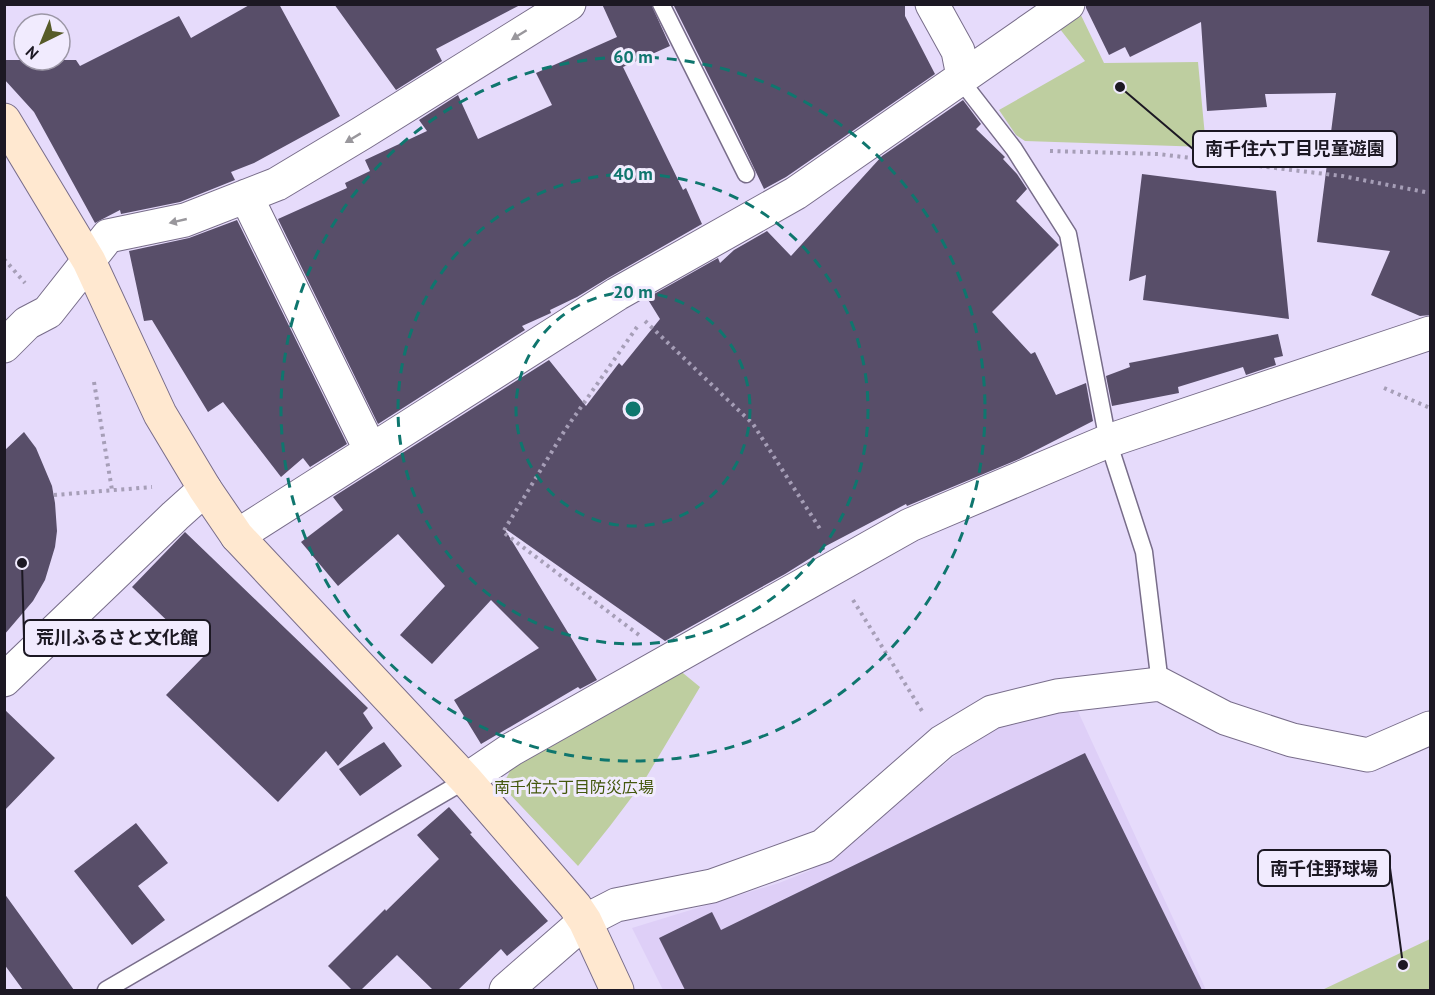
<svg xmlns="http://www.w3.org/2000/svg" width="1435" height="995" font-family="'PT Sans','Noto Sans JP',sans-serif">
	<rect width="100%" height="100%" fill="#e6dbfb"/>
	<!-- built -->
	<path fill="#decff7" d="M1076,707l130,283h-543l-31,-62 147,-45 30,-12 19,-13 169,-136z"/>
	<!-- green -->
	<path fill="#becea0" d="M1078,9l26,54 94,-1 8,85 -181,-6 -9,-6 -17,-25 86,-49 -29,-37z
		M678,669l22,18 -56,94 -34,45 -32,40 -76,-80 14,-26z
		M1430,939v51h-108z"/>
	<!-- building -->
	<path fill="#584e69" d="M251,4h28l61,112 -86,47 -23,9 4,8 -55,22 -59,12 -1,-4 -25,13 -61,-111 -30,-33v-19h72l4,6 99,-50 12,22z
		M334,4h188l-86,45 6,12 -46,29z
		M602,4h49l19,42 -47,21 60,123 3,-2 16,36 -94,54 -31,19 -27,13 1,3 -29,13 3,4 -147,94 -100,-205 69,-31 -2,-5 25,-12 -5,-11 62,-29 -8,-11 39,-25 20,44 74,-34 -16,-32 81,-36z
		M673,4h232v12l30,58 -149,103 -22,12 -30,-63z
		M1086,4h345v311l-11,1 -49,-21 19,-44 -73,-9 19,-149 -71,1 2,13 -60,4 -6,-89 -71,35 -5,-10 -16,8 -23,-47z
		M963,100l18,24 -5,5 29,28 -2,2 14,15 10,15 -11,12 43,44 -67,67 39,42 4,-2 21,43 30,-12 7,38 -74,38 -112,47 -1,-2 -82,43 1,2 -40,25 -120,67 -161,-113 93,152 -17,9 -2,-2 -97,57 -27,-44 85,-52 -48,-48 -59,64 -32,-29 45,-49 -47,-52 -60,52 -37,-44 42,-32 -10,-13 216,-137 37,46 33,-43 3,3 38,-47 -13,-21 71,-40 2,5 14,-13 33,-19 24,25 91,-100z
		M1142,174l134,17 13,128 -146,-19 3,-25 -17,6z
		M237,220l110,224 -37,23 -7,-9 -22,19 -58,-75 -15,10 -56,-92 -8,1 -15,-70 60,-13z
		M1278,334l5,22 -9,2 2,7 -30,10 -3,-8 -65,20 1,6 -67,13 -6,-30 24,-9 -1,-4z
		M24,432l12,16 16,38 3,17 2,28 -2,16 -10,33 -12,21 -29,34v-184z
		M185,532l183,176 -5,5 10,15 -35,38 -12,-15 -48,51 -112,-107 38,-39 -72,-69z
		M4,709l51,49 -51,53z
		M384,742l18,24 -42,30 -21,-27z
		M1085,753l117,237h-517l-26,-52 53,-26 9,18z
		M449,807l23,26 -2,1 78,87 -41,35 -6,-7 -43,41h-25l-36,-35 -36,35h-9l-24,-24 57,-57 1,2 53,-52 -22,-24z
		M136,823l32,40 -30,23 27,34 -33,25 -58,-74z
		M4,893l70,97h-51l-19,-26z"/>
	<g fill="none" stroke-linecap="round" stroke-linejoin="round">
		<!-- lane casing -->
		<g stroke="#786d8a" stroke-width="19">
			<path id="lane" d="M661,4l85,170
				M963,76l6,15 45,58 54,85 40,207 36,111 16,132
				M106,990l360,-210"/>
		</g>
		<!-- street casing -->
		<g stroke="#786d8a" stroke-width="35">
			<path id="street" d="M932,4l26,47 5,25
				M246,196l125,255
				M4,346l23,-23 21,-11 60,-76 77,-16 92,-36 85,-51 207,-129
				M237,536l380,-242 179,-101 272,-189
				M4,680l171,-164 30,-27
				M466,780l46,-31 398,-224 198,-84 322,-108
				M506,990l79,-69 31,-16 96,-19 111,-40 119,-104 50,-30 65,-16 103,-12 65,34 67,22 76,15 62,-27"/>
		</g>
		<!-- secondary casing -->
		<g stroke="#786d8a" stroke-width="35">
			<path id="secondary" d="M4,120l85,141 71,153 45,75 32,47 229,244 109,126 10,15 32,69"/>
		</g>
		<!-- path -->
		<path stroke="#a69eb7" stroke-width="4" stroke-dasharray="3 4.5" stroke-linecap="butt" d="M1050,151l108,3 184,22 88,17
			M4,259l21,24
			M645,321l108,103 69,108
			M637,327l-72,103 -62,102 136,103
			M94,382l18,108
			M1384,388l46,20
			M54,495l98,-8
			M853,600l69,111"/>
		<!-- lane -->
		<use href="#lane" stroke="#fff" stroke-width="16"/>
		<!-- street -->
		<use href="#street" stroke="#fff" stroke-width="33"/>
		<!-- secondary -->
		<use href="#secondary" stroke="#ffe8d0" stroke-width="33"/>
	</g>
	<!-- one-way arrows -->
	<defs><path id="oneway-solid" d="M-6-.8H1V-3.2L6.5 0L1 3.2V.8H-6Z" transform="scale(1.5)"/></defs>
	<g fill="#99979c">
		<use href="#oneway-solid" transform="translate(519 35) rotate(148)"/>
		<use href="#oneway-solid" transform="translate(353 138) rotate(149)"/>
		<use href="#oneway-solid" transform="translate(178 221) rotate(167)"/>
	</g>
	<!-- distance rings -->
	<g fill="none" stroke="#0f766e" stroke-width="3" stroke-dasharray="10 8">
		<circle cx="633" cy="409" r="117"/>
		<circle cx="633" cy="409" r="235"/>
		<circle cx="633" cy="409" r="352"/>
	</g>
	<g text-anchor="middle" stroke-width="6" stroke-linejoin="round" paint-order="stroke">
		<!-- park labels -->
		<g font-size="16" fill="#44580d" stroke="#f1ebfe">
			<text x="574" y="793">南千住六丁目防災広場</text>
		</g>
	</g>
	<circle cx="633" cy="409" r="9" fill="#0f766e" stroke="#f1ebfe" stroke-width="3"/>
	<g font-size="18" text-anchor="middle" font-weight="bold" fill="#0f766e" stroke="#f1ebfe" stroke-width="6" stroke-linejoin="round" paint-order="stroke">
		<text x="633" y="63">60 m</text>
		<text x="633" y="180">40 m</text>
		<text x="633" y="298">20 m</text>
	</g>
	<!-- callouts -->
	<path fill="none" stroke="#1c1823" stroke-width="2" d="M1120 87L1193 149M22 563L24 638M1403 965L1390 868"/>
	<g fill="#1c1823" stroke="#f1ebfe" stroke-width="2">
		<circle cx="1120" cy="87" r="6"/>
		<circle cx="22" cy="563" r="6"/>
		<circle cx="1403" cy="965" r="6"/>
	</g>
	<g fill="#f1ebfe" stroke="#1c1823" stroke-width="2">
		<rect x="1193" y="131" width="204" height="36" rx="6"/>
		<rect x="24" y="620" width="186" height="36" rx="6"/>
		<rect x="1258" y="850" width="132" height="36" rx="6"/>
	</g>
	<g font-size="18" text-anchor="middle" font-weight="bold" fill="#1c1823">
		<text x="1295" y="155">南千住六丁目児童遊園</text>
		<text x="117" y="644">荒川ふるさと文化館</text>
		<text x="1324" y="875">南千住野球場</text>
	</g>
	<!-- border -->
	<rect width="1435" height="995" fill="none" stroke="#1c1823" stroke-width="12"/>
	<!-- north arrow -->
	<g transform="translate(42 42) rotate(223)"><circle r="28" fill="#f1ebfe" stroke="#9c97a6" stroke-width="1.5"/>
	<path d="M0-4.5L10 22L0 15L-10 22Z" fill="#575b29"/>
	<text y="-9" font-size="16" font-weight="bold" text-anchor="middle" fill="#1c1823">N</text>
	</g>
</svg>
